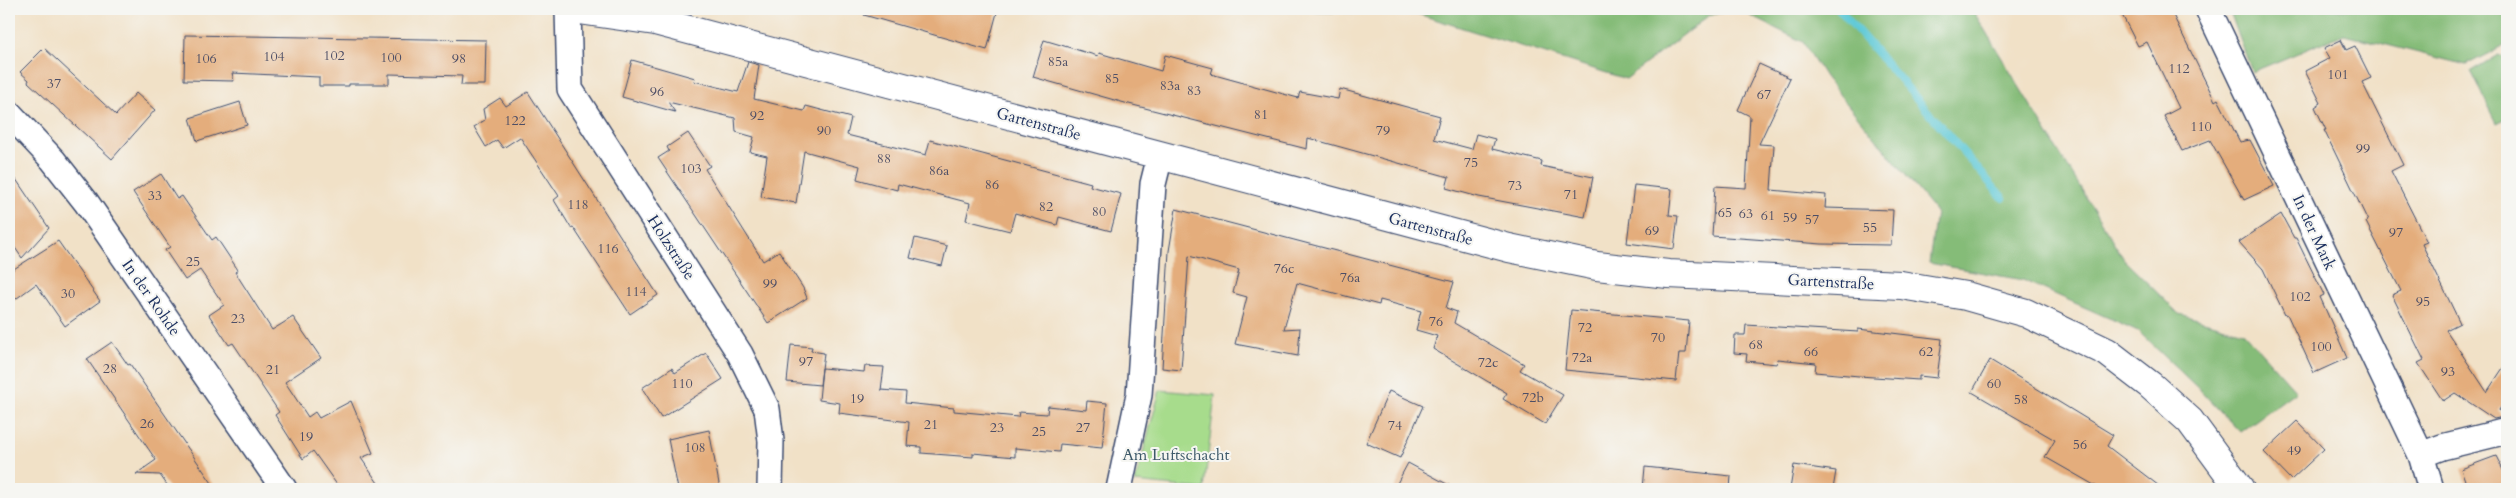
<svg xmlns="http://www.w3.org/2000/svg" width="2516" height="498" font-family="Cardo,serif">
	<rect width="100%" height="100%" fill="#f6f6f2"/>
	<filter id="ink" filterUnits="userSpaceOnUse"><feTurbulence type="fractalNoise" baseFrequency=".02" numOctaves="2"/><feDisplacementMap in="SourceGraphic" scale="10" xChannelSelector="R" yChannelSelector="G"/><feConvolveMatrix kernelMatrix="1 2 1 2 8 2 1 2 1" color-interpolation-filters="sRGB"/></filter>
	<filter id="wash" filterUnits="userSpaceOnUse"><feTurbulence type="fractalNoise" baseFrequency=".0096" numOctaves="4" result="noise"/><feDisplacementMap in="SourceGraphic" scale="20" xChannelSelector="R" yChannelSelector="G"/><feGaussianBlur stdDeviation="1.12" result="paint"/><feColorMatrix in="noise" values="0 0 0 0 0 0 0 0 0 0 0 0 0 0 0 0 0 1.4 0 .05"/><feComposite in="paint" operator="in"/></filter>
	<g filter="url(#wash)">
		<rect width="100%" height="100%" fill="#f1e1c7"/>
		<!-- green -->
		<path fill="#a7dc8c" stroke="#618675" d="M1160,390l55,5 -11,94 -69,-7z"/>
		<!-- forest -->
		<path fill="#85bc78" stroke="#50766b" d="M1317,9h655l153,252 54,53 64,18 53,59 -56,41 -38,-40 -64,-61 -115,-51 -94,-17 7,-51 -111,-135 -22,-35 -66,-33 -29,7 -82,63 -208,-65 -102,-2z
			M2229,9h278v35l-41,21 -122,-31 -92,38z
			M2498,55l9,3v60l-10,5 -26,-52z"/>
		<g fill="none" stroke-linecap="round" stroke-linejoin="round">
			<!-- stream -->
			<path stroke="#5ec9d7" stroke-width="8" d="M1839,9l164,189"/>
		</g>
		<g id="blocks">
			<!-- building -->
			<path fill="#e4ad7c" d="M865,9h133l-11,41 -123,-35z
				M2119,9h51l45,92 3,-2 22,43 10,-2 24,46 -30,14 -34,-60 -28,11 -18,-35 15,-8 -32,-66 -9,4z
				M185,35l301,5 -1,45h-24l1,-9 -73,-2v10h-40v2h-30v-9l-87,-4 2,8 -50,-1z
				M1044,40l54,16 1,-3 62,18 4,-16 48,13 -2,6 87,24 2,-6 38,7 2,-10 100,27 -6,23 38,10 4,-15 19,5 -3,10 50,12 -1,5 52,11 -8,40 -106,-20 -33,-9 3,-11 -141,-39 -1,11 -182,-46 -92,-26z
				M2341,40l5,10 9,-4 16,32 -9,4 41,83 -12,6 36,71 -5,2 38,79 -14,7 41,62 20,-30v36l-8,12 4,7 -9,2 -39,-26 -12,8 -25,-38 6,-3 -32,-65 9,-4 -35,-69 2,-1 -44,-91h2l-11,-23 6,-4 -16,-32 25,-13 -6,-10z
				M44,48l72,67 20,-22 19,17 -43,49 -84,-77 1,-2 -9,-8z
				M632,60l63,18 -1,3 44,11 10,-30 11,3 -5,34 50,12 2,-5 45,12 -4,17 79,20 4,-15 161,43 -1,3 31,8 -10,37 -52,-14 -2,8 -42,-12 -5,18 -44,-11 4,-17 -72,-19 -1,6 -40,-11 3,-13 -56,-15 -8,52 -35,-6 6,-41 -17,-4 4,-15 -18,-5 -1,-14 -67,-16 7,10 -53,-15z
				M1759,64l31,14 -31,66 15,1 -3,45 55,5 -1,13 68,2 -2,35 -69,-1 -110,-8 3,-50 31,2 4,-72 -12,-6z
				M528,92l130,203 -28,19 -57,-87 -2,1 -17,-28 5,-4 -39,-59 -17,11 -6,-8 -11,7 -12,-20 11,-7 -2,-11 17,-11 6,8z
				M240,102l7,23 -50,16 -7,-23z
				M688,133l22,33 -5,3 58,92 16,-10 24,37 4,10 -39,25 -110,-165 11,-7 -2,-4z
				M9,169l40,59 -27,30 -13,-19z
				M161,174l16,25 5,-3 30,44 4,-3 22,33 -3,2 37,58 21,-13 28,41 -36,24 23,35 7,-5 4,6 32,-17 22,52 -12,5 21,31h-42l-27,-38 -10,8 -28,-44 4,-3 -46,-69 -4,2 -20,-30 15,-10 -24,-35 -15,10 -20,-30 5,-3 -37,-55z
				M1634,185l38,4 -3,26 9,1 -4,33 -47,-6z
				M1176,209l278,73 -8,26 11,4 -3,11 70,41 -4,6 43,25 -18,29 -42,-25 4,-6 -74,-44 4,-13 -21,-6 5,-19 -41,-11 -1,5 -82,-22 -13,46 16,-1 -2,28 -63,-12 12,-47 -14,-4 6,-23 -50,-14 -8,114 -19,-2 7,-117z
				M2281,214l13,24h2l28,57 -4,2 27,61 -33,15 -27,-59 -2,1 -22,-46 -24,-27z
				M915,238l32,8 -5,20 -32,-8z
				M58,241l42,60 -35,25 -29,-42 -27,20v-32z
				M1571,310l118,11 -3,32h-7l-3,28 -111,-11z
				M1746,325l112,7v-3l84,10 -5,39 -18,-2v4l-60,-4 -44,-4 1,-9 -38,-4 -1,5 -31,-3 1,-7 -13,-1 1,-18h10z
				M112,342l16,23 2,-1 86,125h-46l-10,-14 -24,-1 20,-14 -69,-101z
				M791,345l21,2 -1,4 13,2 -4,32 -33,-3z
				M706,353l17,26 -62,39 -19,-30 30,-20 3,5z
				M1990,360l123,75 -6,11 56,43h-62l-56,-32 10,-17 -83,-48z
				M865,366l19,1 -3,23 25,2 -1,11 49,5v3l64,6 1,-5 28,2 1,-8 38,4 1,-9 20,2 -5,45 -42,-4 -1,8 -44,-4v9l-42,-4v4l-52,-4v-6l-14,-1 2,-24 -70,-9 1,-10 -21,-3 3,-32 42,4z
				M1389,391l34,15 -23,52 -34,-15z
				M2297,421l27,28 -33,31 -27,-28z
				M709,430l11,59h-42l-10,-50z
				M2496,456l11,22v11h-39l-7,-20z
				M1408,463l48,26h-62z
				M1794,465l42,6 -3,18h-43z
				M1645,467l86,9 -1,13h-87z"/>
		</g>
	</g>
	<g filter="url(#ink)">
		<use href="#blocks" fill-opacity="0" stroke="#3b4a6e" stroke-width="1"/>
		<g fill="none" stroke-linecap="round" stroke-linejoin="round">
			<!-- minor casing -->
			<g stroke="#3b4a6e" stroke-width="28">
				<path id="minor" d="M568,9l2,80 170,265 27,55 4,32 -1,48
					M2208,9l213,446 10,34
					M9,113l44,47 33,42 198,287
					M2421,455l21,-8 65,-16
					M1119,489l20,-94 14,-211 7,-28"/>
			</g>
			<!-- tertiary casing -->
			<g stroke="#3b4a6e" stroke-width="30">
				<path id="tertiary" d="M572,9l83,12 854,227 88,18 71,8 233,11 65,11 60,17 81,39 43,33 40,36 50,68"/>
			</g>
			<!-- minor -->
			<use href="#minor" stroke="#fff" stroke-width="25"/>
			<!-- tertiary -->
			<use href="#tertiary" stroke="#fff" stroke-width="28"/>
		</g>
	</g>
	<g text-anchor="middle" stroke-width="4" stroke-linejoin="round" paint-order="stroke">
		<!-- number labels -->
		<g font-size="14" fill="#4d4e66">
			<text x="334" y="60">102</text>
			<text x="274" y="61">104</text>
			<text x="391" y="62">100</text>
			<text x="206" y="63">106</text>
			<text x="459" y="63">98</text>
			<text x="1058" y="66">85a</text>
			<text x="2179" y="73">112</text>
			<text x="2338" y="79">101</text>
			<text x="1112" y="83">85</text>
			<text x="54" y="88">37</text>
			<text x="1170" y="90">83a</text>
			<text x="1194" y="95">83</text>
			<text x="657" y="96">96</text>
			<text x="1764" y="99">67</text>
			<text x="1261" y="119">81</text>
			<text x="757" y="120">92</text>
			<text x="515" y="125">122</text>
			<text x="2201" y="131">110</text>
			<text x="824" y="135">90</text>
			<text x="1383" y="135">79</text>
			<text x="2363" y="153">99</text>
			<text x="884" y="163">88</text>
			<text x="1471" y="167">75</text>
			<text x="691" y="173">103</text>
			<text x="939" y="175">86a</text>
			<text x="992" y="189">86</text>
			<text x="1515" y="190">73</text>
			<text x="1571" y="199">71</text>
			<text x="155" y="200">33</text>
			<text x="578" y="209">118</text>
			<text x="1046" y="211">82</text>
			<text x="1099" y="216">80</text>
			<text x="1725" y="217">65</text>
			<text x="1746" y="218">63</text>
			<text x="1768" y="220">61</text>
			<text x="1790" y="222">59</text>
			<text x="1812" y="224">57</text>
			<text x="1870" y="232">55</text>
			<text x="1652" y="235">69</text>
			<text x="2396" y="237">97</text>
			<text x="608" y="253">116</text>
			<text x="193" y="266">25</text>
			<text x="1284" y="273">76c</text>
			<text x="1350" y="282">76a</text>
			<text x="770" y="288">99</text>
			<text x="636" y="296">114</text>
			<text x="68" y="298">30</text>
			<text x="2300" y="301">102</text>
			<text x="2423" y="306">95</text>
			<text x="238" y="323">23</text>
			<text x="1436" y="326">76</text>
			<text x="1585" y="332">72</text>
			<text x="1658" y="342">70</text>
			<text x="1756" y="349">68</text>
			<text x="2321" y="351">100</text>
			<text x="1811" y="356">66</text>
			<text x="1926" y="356">62</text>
			<text x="1582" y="362">72a</text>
			<text x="806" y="366">97</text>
			<text x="1488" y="367">72c</text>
			<text x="110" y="373">28</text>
			<text x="273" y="374">21</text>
			<text x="2448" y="376">93</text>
			<text x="682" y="388">110</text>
			<text x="1994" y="388">60</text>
			<text x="1533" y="402">72b</text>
			<text x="857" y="403">19</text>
			<text x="2021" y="404">58</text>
			<text x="147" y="428">26</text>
			<text x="931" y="429">21</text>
			<text x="1395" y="430">74</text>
			<text x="997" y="432">23</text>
			<text x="1083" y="432">27</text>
			<text x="1039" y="436">25</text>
			<text x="306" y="441">19</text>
			<text x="2080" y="449">56</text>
			<text x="695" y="452">108</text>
			<text x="2294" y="455">49</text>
		</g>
		<!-- street labels -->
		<g font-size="16" fill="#1b2f5e" stroke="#f6f6f2">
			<text transform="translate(1039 123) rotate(15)" y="6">Gartenstraße</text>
			<text transform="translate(1431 228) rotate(15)" y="6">Gartenstraße</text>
			<text transform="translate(2315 232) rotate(65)" y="6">In der Mark</text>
			<text transform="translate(672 247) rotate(57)" y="6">Holzstraße</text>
			<text transform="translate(1831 281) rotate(3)" y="6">Gartenstraße</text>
			<text transform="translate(152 297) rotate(55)" y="6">In der Rohde</text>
		</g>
		<!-- park labels -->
		<g font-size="16" fill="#3e5a6a" stroke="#f6f6f2">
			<text x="1176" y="460">Am Luftschacht</text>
		</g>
	</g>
	<!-- margin -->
	<rect width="2516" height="498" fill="none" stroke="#f6f6f2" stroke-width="30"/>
</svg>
